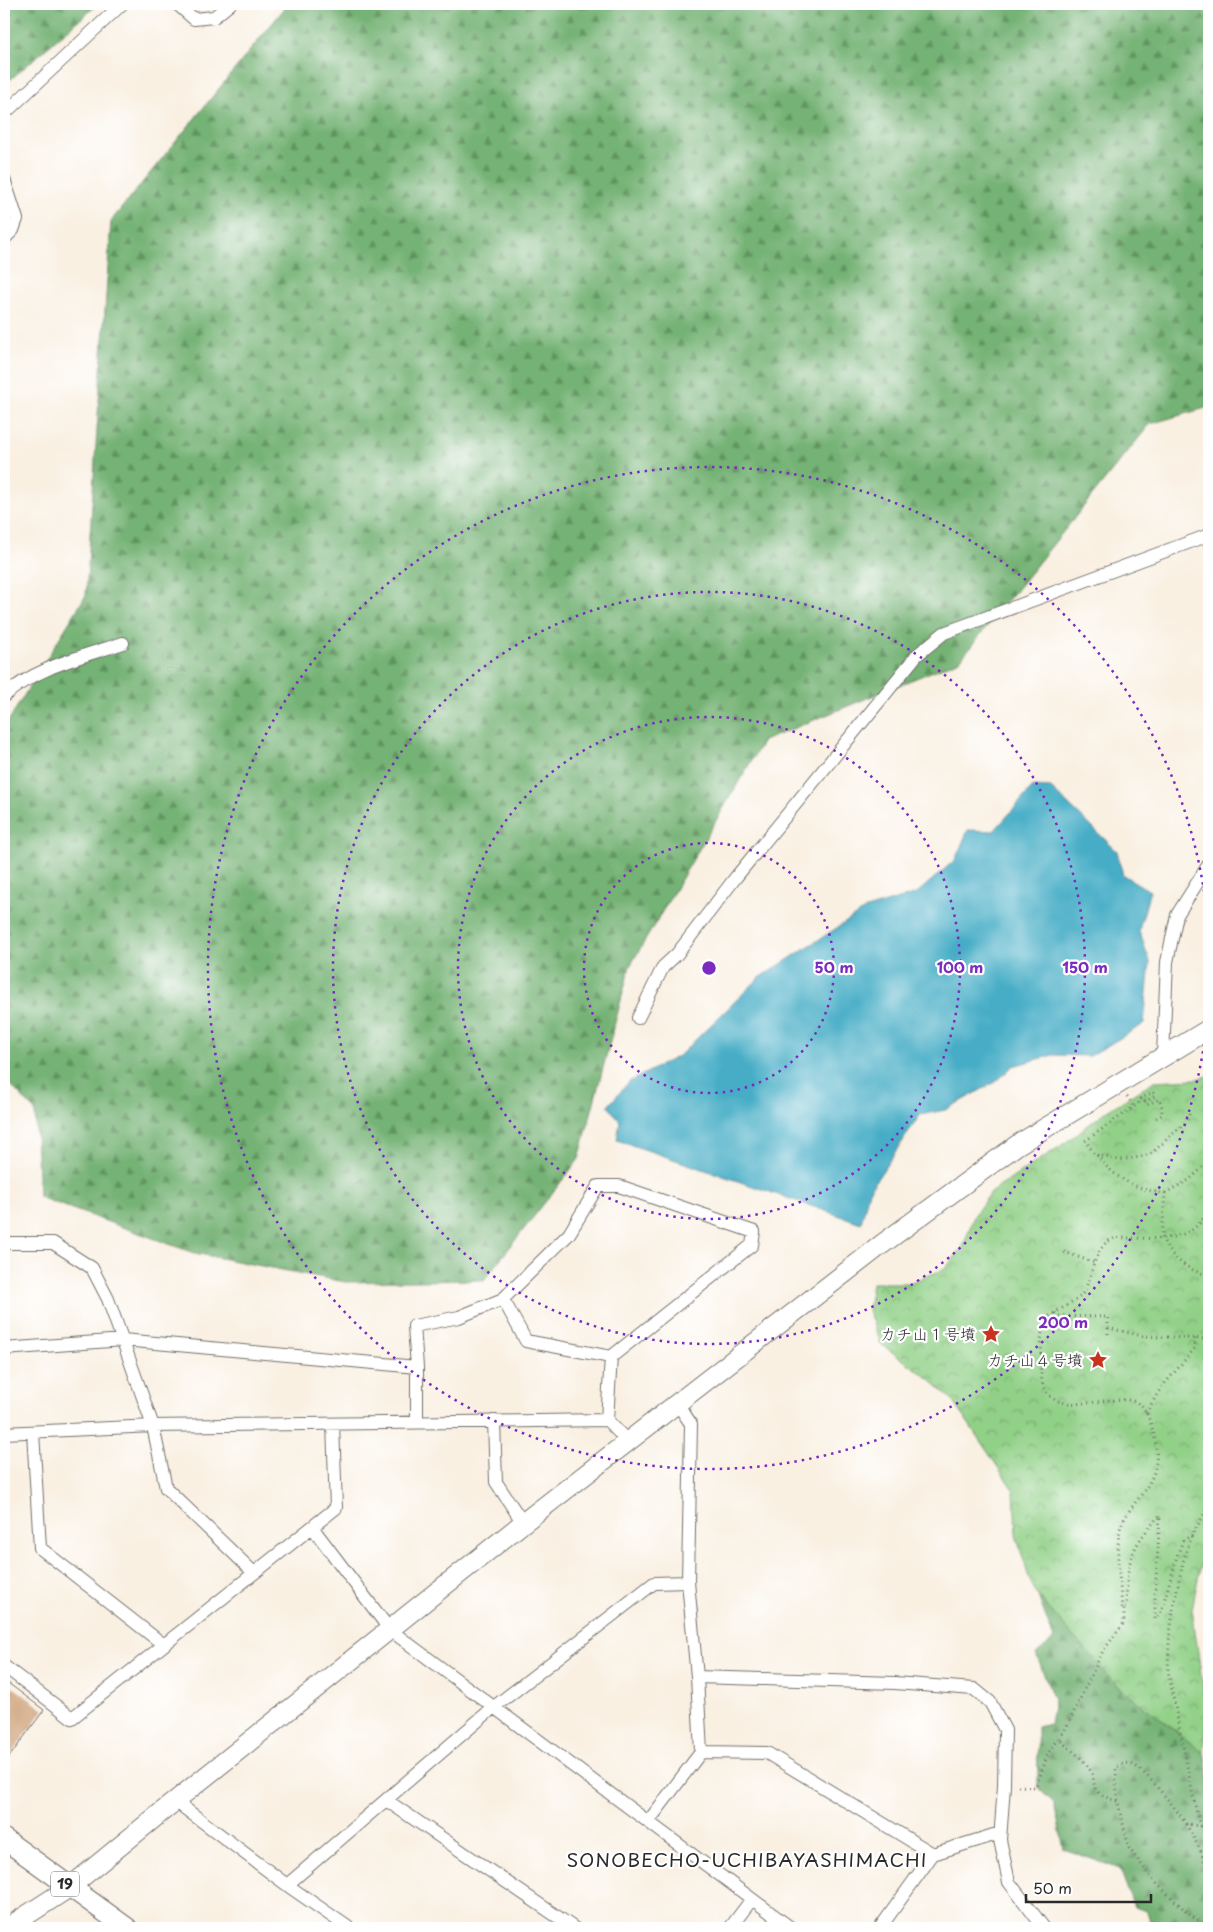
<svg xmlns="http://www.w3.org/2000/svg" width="1213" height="1932" font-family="'Playpen Sans','Klee One',sans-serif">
	<defs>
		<pattern id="forest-firs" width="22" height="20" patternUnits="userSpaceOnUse" patternTransform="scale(1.25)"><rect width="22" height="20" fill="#74b274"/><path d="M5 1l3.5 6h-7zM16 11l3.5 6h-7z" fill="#5f915f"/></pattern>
		<pattern id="park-crowns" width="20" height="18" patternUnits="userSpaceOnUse" patternTransform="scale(1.25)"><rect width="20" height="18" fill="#91d087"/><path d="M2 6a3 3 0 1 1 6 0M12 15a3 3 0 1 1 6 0" fill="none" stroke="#77a96f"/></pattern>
	</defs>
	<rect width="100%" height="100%" fill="#fff"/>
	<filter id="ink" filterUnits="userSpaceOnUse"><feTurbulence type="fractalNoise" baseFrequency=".02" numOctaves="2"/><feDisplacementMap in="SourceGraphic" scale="10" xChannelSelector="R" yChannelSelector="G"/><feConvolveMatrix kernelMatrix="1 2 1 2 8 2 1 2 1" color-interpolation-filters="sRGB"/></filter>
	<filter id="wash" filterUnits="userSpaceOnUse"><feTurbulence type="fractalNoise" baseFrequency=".0096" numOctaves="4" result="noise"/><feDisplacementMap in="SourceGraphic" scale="20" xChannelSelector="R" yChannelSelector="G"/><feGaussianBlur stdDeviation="1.12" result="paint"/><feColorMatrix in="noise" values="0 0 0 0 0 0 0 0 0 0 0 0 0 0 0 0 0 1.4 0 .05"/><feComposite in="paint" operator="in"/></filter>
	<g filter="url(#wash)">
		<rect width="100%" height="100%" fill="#f9f0e2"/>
		<!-- forest -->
		<path fill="url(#forest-firs)" stroke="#506e50" d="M4,4h94l-94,81z
			M288,4h921v403l-59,17 -190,236 -197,81 -133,225 -51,193 -95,121 -139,2 -151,-29 -155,-56 -4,-86 -31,-33v-350l82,-133 25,-374z
			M1038,1596l78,89 88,67 5,25v151h-57l-5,-17 -13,-4 -14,-38 -56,-20 -10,-46 -16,-15 -1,-61 13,-3 4,-24 -18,-46 18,-15z"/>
		<!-- park -->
		<path fill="url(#park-crowns)" stroke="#5e7e59" d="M1209,1076v459l-4,8 -13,66 15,108 -3,35 -88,-67 -78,-89 -8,-15 -14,-46 -2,-44 -60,-89 -27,-25 -46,-33 -13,-34 4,-27h37l36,-14 18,-22 11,-31 16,-23 75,-50 39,-30 50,-32 43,-2z"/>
		<!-- water -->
		<path fill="#47adc6" stroke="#396c78" d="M1033,787l18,1 66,63 6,24 27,16 -11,39 11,32 -6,62 -54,32 -37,-1 -40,11 -16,15 -52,29 -25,5 -51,76 -8,32 -244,-83 3,-19 -12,-15 21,-24 51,-27 78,-76 108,-70 50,-15 39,-34 13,-30 26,1z"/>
		<g id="blocks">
			<!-- building -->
			<path fill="#cfa47e" d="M4,1680l40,30 -40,54z"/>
		</g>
	</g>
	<g filter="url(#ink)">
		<use href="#blocks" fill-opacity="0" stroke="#73706b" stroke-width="1"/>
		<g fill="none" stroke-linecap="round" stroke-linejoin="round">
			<!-- street casing -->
			<g stroke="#73706b" stroke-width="14">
				<path id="street" d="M177,4l17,15 20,-2 16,-13
					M4,114l118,-110
					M4,179l13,40 -4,11 -9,9
					M4,696c32,-29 78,-39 119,-53
					M638,1018l25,-51 14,-13 59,-77 181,-222 27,-22 265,-98
					M1163,1055l4,-93 10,-47 32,-51
					M4,1243h49l39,25 16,31 45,127 13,62 84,81
					M503,1299l23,42 85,16
					M4,1349l119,-9 294,27 -3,-41 45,-9 44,-18 66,-65 29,-48h21l135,46 -2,13 -141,112 -4,63
					M494,1421l2,61 27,41
					M417,1423v-56
					M33,1432l7,116 124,97
					M4,1433l149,-7 454,-6 21,22
					M312,1527l78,103 401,298
					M4,1666l68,52 264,-210 -3,-84
					M697,1677l198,6 79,6 16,13 15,28 -1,56 -4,54 9,42 35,46
					M701,1752l66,1 166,101 67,-21
					M386,1800l188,128
					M175,1801l112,84 62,43
					M648,1822l53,-70 -4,-75 -9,-95 3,-158 -14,-21
					M287,1885l207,-178 160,-124 34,-1
					M730,1928l22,-29
					M880,1928l53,-74"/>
			</g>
			<!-- secondary casing -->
			<g stroke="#73706b" stroke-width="21">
				<path id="secondary" d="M7,1928l63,-41 105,-86 348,-278 358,-278 136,-100 192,-116"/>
			</g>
			<!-- primary casing -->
			<g stroke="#73706b" stroke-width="22">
				<path id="primary" d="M4,1839l123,89"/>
			</g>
			<!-- path -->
			<path stroke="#73706b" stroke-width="3" stroke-dasharray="1 4" stroke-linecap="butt" d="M1127,1096l7,11
				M1156,1118l6,-3v-8l-3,-8 -12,6 -2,-3 10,-6 -2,-4 -13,7 -2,5 -53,37 11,14 23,5 22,-3 11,-4 34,-31 4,-10
				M1097,1155c15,22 41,36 68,38l-3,45c9,20 24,31 45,37l2,4
				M1165,1193l24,-13 20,-18
				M1209,1232l-4,11 4,1
				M1064,1252l31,11
				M1055,1313l4,3 49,1v19
				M1108,1328l35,8 66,3
				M1146,1413l15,-25 34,-40v-10
				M1209,1506l-17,29 -9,27 -9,42 -5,37 -1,30 25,125 7,30 -14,-2 14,25 9,25
				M1192,1535l-9,6 -5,12 -18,62 -5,4v-25l5,-79c-32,36 -32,44 -34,91l-4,3c-1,-21 -8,-65 -1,-83 12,-29 39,-40 35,-78 0,-10 -7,-34 -14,-42 -22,-23 -105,30 -101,-42 1,-13 -2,-33 5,-44 5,-9 30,-16 37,-27 9,-14 9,-35 21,-48 1,-2 7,-6 9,-6 4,-2 11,-1 15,-1 20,0 42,3 60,-6 9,-4 15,-13 21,-21
				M1018,1786l17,1c9,-15 10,-37 24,-48
				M1117,1801c-34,-10 -15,-17 -31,-37 -7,-9 -19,-17 -27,-25l8,-13 36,-75 21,-28v-15
				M1186,1824c-8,-13 -42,-56 -55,-60 -6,-2 -10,1 -15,3l1,32 12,49 24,32 37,35 18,13"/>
			<!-- street -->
			<use href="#street" stroke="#fff" stroke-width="12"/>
			<!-- secondary -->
			<use href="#secondary" stroke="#fff" stroke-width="19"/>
			<!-- primary -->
			<use href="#primary" stroke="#fff" stroke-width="20"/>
		</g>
	</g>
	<!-- distance rings -->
	<g fill="none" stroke="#7b2cbf" stroke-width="2.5" stroke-dasharray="2.5 5">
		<circle cx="709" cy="968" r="125"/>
		<circle cx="709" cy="968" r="251"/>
		<circle cx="709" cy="968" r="376"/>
		<path d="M1209 999A501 501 0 1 1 1209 937"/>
	</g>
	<!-- icons -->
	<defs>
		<g id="sight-bare" transform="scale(1.5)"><path d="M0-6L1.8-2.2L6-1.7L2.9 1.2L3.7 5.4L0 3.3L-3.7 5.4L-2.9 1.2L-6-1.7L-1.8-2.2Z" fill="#c8321e" stroke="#fff" stroke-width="2.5" paint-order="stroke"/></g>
	</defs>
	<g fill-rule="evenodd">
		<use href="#sight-bare" x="991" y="1334"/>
		<use href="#sight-bare" x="1098" y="1360"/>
	</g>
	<g text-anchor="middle" stroke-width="4.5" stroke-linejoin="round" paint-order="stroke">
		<!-- shield labels -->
		<rect fill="#fff" stroke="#6b6b6b" stroke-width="1" x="51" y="1871.5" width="28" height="25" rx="4"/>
		<g font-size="15" font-weight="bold" fill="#2b2b2b">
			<text x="65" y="1889">19</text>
		</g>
		<!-- poi labels -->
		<g font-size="16" fill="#2b2b2b" stroke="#fff" text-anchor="end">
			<text x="976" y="1340">カチ山１号墳</text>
			<text x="1083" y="1366">カチ山４号墳</text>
		</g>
		<!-- quarter labels -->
		<g font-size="19" letter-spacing="1" fill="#2b2b2b" stroke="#fff">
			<text x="747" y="1867">SONOBECHO-UCHIBAYASHIMACHI</text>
		</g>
	</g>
	<circle cx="709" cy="968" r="8" fill="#7b2cbf" stroke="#fff" stroke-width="2.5"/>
	<g font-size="15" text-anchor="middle" font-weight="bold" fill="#7b2cbf" stroke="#fff" stroke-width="4.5" stroke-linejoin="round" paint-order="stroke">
		<text x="834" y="973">50 m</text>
		<text x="960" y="973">100 m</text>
		<text x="1085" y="973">150 m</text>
		<text x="1063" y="1328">200 m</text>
	</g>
	<!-- margin -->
	<rect width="1213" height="1932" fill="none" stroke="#fff" stroke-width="20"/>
	<!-- scale -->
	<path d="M1026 1894v8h125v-8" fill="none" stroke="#2b2b2b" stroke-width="2.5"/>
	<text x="1033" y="1894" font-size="15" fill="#2b2b2b" stroke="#ffffff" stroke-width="4" paint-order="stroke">50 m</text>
</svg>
